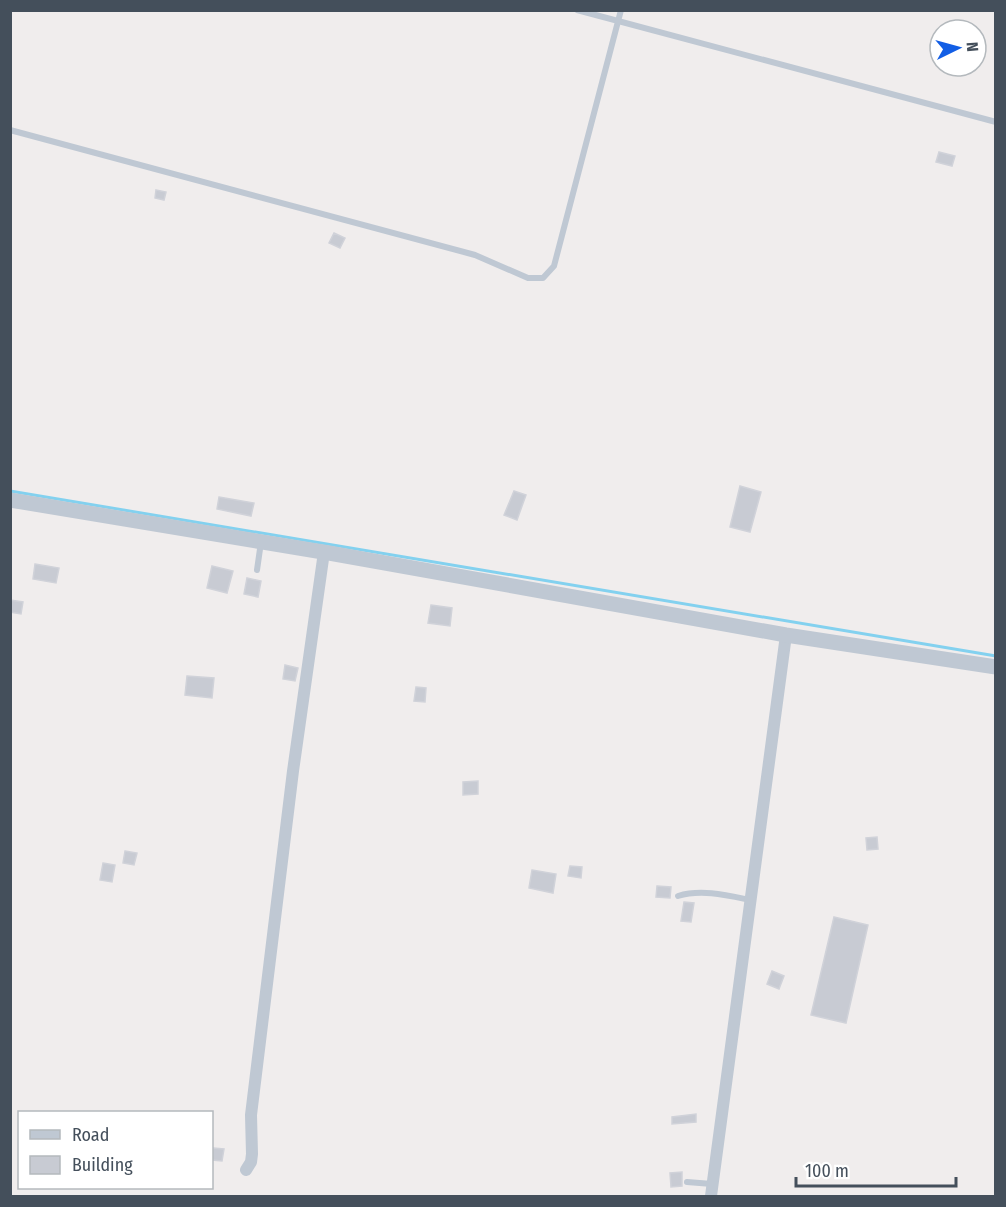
<svg xmlns="http://www.w3.org/2000/svg" width="1006" height="1207" font-family="'Fira Sans Condensed',sans-serif">
	<rect width="100%" height="100%" fill="#f0eded"/>
	<g fill="none" stroke-linecap="round" stroke-linejoin="round">
		<!-- stream -->
		<path stroke="#83d1ef" stroke-width="3" d="M10,491l986,165"/>
	</g>
	<!-- building -->
	<path fill="#c8cbd3" stroke="#d0d2d9" stroke-width="1.5" d="M939,152l16,4 -3,10 -16,-4z
		M156,190l10,2 -2,8 -9,-2z
		M334,233l11,5 -5,10 -11,-5z
		M740,486l21,6 -11,40 -20,-5z
		M514,491l12,4 -9,25 -13,-5z
		M219,497l35,6 -3,13 -34,-7z
		M35,564l24,4 -3,15 -23,-4z
		M212,566l21,5 -6,22 -20,-5z
		M247,578l14,3 -3,16 -14,-3z
		M10,600l13,2 -2,12 -11,-2z
		M431,605l21,3 -2,18 -22,-3z
		M285,665l13,3 -3,13 -12,-2z
		M187,676l27,2 -2,20 -27,-3z
		M416,687l10,1 -1,14 -11,-1z
		M478,781v13l-15,1v-13z
		M877,837l1,12 -11,1 -1,-12z
		M125,851l12,2 -3,12 -11,-2z
		M103,863l12,2 -3,17 -12,-2z
		M570,866l12,1 -1,11 -13,-2z
		M532,870l24,4 -3,19 -24,-5z
		M657,886l14,1 -1,11 -14,-1z
		M684,902l10,1 -3,19 -10,-1z
		M834,917l34,8 -22,98 -35,-8z
		M772,971l12,5 -5,13 -12,-5z
		M696,1114v8l-24,2v-7z
		M213,1148l11,1 -2,12 -10,-1z
		M682,1172v14l-11,1 -1,-14z"/>
	<g fill="none" stroke-linecap="round" stroke-linejoin="round">
		<!-- service -->
		<path stroke="#bfc8d3" stroke-width="6" d="M577,10l419,112
			M10,130l465,125 53,23h15l11,-12 67,-256
			M257,570l4,-28
			M678,896c23,-7 48,-1 72,4
			M687,1182l25,2"/>
		<!-- minor -->
		<path stroke="#bfc8d3" stroke-width="12" d="M246,1170l5,-8 1,-8 -1,-39 42,-344 31,-219
			M711,1196l75,-561"/>
		<!-- tertiary -->
		<path stroke="#bfc8d3" stroke-width="15" d="M10,500l319,53 457,82 210,32"/>
	</g>
	<!-- border -->
	<rect width="1006" height="1207" fill="none" stroke="#444f5b" stroke-width="24"/>
	<!-- legend -->
	<rect x="18" y="1111" width="195" height="78" fill="#ffffff" stroke="#b4b9bd" stroke-width="1.5"/>
	<rect x="30" y="1130" width="30" height="9" fill="#bfc8d3" stroke="#b4b9bd" stroke-width="1.5"/>
	<text x="72" y="1141" font-size="18" fill="#444f5b">Road</text>
	<rect x="30" y="1156" width="30" height="18" fill="#c8cbd3" stroke="#b4b9bd" stroke-width="1.5"/>
	<text x="72" y="1171" font-size="18" fill="#444f5b">Building</text>
	<!-- north arrow -->
	<g transform="translate(958 48) rotate(85)"><circle r="28" fill="#ffffff" stroke="#b4b9bd" stroke-width="1.5"/>
	<path d="M0-4.5L10 22L0 15L-10 22Z" fill="#125ee5"/>
	<text y="-9" font-size="16" font-weight="bold" text-anchor="middle" fill="#444f5b">N</text>
	</g>
	<!-- scale -->
	<path d="M796 1177v9h160v-9" fill="none" stroke="#444f5b" stroke-width="3"/>
	<text x="805" y="1177" font-size="18" fill="#444f5b" stroke="#ffffff" stroke-width="4.5" paint-order="stroke">100 m</text>
</svg>
